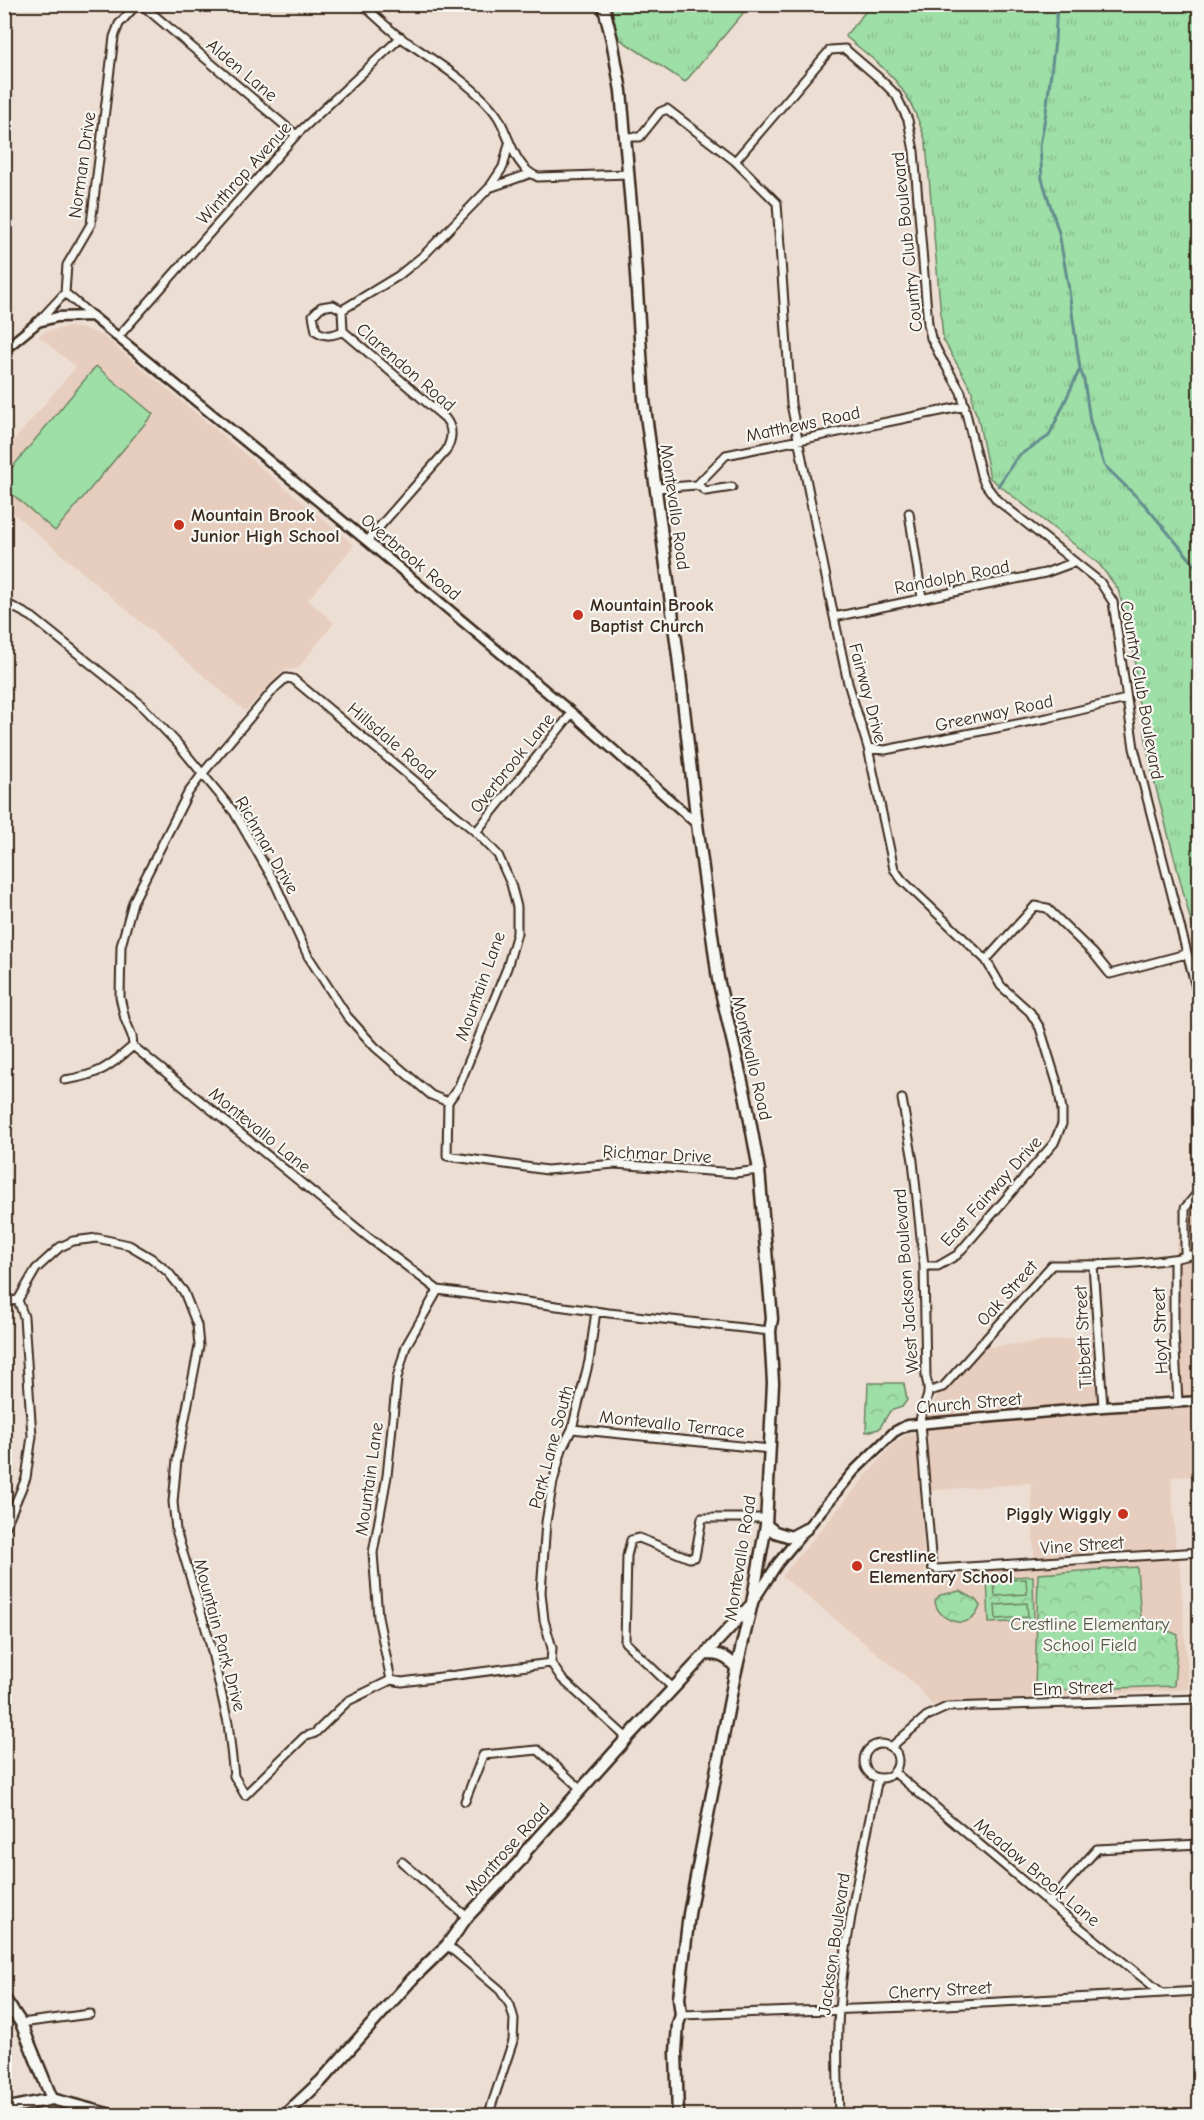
<svg xmlns="http://www.w3.org/2000/svg" width="1204" height="2120" font-family="'Comic Neue',sans-serif">
	<defs>
		<pattern id="grass-tufts" width="24" height="20" patternUnits="userSpaceOnUse" patternTransform="scale(1.5)"><rect width="24" height="20" fill="#9edea7"/><path d="M3 7l-1-3M5 7V3M7 7l1-3M15 17l-1-3M17 17v-4M19 17l1-3" fill="none" stroke="#89bf8f"/></pattern>
		<pattern id="forest-crowns" width="20" height="18" patternUnits="userSpaceOnUse" patternTransform="scale(1.5)"><rect width="20" height="18" fill="#9edea7"/><path d="M2 6a3 3 0 1 1 6 0M12 15a3 3 0 1 1 6 0" fill="none" stroke="#89bf8f"/></pattern>
	</defs>
	<rect width="100%" height="100%" fill="#edded3"/>
	<filter id="ink" filterUnits="userSpaceOnUse"><feTurbulence type="fractalNoise" baseFrequency=".0167" numOctaves="2"/><feDisplacementMap in="SourceGraphic" scale="12" xChannelSelector="R" yChannelSelector="G"/><feConvolveMatrix kernelMatrix="1 2 1 2 8 2 1 2 1" color-interpolation-filters="sRGB"/></filter>
	<g filter="url(#ink)">
		<!-- built -->
		<path fill="#e7cdbe" d="M68,327l17,2 18,7 251,209 -46,55 26,23 -37,46 -12,1 -40,41 -240,-205v-55l71,-84 -38,-31 10,-5z
			M1199,1185v291l-28,1 5,73 -142,8 -3,-75 -106,8 -5,-68 23,-36 35,-39 120,-12 4,71 76,-5 -4,-143 11,-51z
			M914,1432l4,26 7,117 254,-18 10,132 -257,16 -17,-21 -133,-108 110,-131 11,-8z"/>
		<!-- grass -->
		<path fill="url(#grass-tufts)" stroke="#6c8462" stroke-width="1.5" d="M872,4l327,1v955l-3,-8 -1,-15 -45,-172 -9,-57 -3,-7 -5,-59 -15,-53 -19,-25 -109,-86 -12,-60 -5,-12 -1,-15 -29,-52 -17,-196c-17,-58 -36,-70 -81,-107z
			M611,5v-1l139,1 -65,77 -67,-44z"/>
		<!-- forest -->
		<path fill="url(#forest-crowns)" stroke="#6c8462" stroke-width="1.5" d="M868,1383h36l3,17 -5,7 -12,4 -11,18 -13,3z
			M1137,1567l4,52 37,16 -4,51 -139,5 3,-117z
			M1033,1576l1,45 -45,2 -2,-45z
			M960,1591l15,8 5,7c-9,29 -44,14 -45,-5l5,-6z"/>
		<!-- garden -->
		<path fill="#9edea7" stroke="#6c8462" stroke-width="1.5" d="M96,366l57,48 -98,117 -50,-43v-12z
			M1026,1579l1,15 -32,2 -1,-15z
			M1027,1603l1,14 -32,2 -1,-14z"/>
		<g fill="none" stroke-linecap="round" stroke-linejoin="round">
			<!-- stream -->
			<path stroke="#648e8e" stroke-width="3" d="M1057,4l-2,37 -9,71 -6,34 2,33 17,54 9,51 12,85 4,11 6,41 14,44 40,39 56,67
				M998,486l20,-30 31,-20 30,-65"/>
			<!-- minor casing -->
			<g stroke="#3b2a1e" stroke-width="11">
				<path id="minor" d="M141,4l155,131
					M362,4c13,11 25,24 39,34 28,19 79,51 97,79 12,20 16,51 40,60l90,-3
					M627,137h13l20,-25 7,-3 68,52 42,42 14,201 43,213 14,66 20,65 26,121 8,11 84,80 15,26 29,26 10,16 18,58 4,24v14l-8,19 -97,112 -19,11h-14
					M735,161l95,-111 15,-1 35,30 16,16 12,25 6,31 14,173 3,14 8,16 22,38 20,83 4,9 12,16 103,82 13,20 21,146 66,255
					M489,188l14,-21 6,-23
					M65,293l27,23
					M342,310l1,21 102,87c9,11 7,21 1,33l-79,90
					M342,310l56,-34 26,-21 65,-67 40,-14
					M342,310l-9,-5 -12,2 -8,8 3,16c10,6 16,5 27,0
					M39,321l26,-28 2,-28 24,-41 23,-187 5,-13 18,-20
					M118,337l178,-202 105,-98
					M697,485l9,6 26,-4
					M657,488l40,-3 29,-30 239,-49
					M909,513l13,85
					M4,602l28,15 106,85 39,41 57,69 40,69 34,75 39,60 28,31 56,48 17,7
					M834,617l211,-44 30,-11
					M868,748l17,2 162,-32 79,-19
					M476,832l96,-119
					M986,960l49,-54 12,2 47,46 16,20 76,-20
					M65,1080c33,-5 43,-12 68,-34
					M902,1099l11,62 11,105 2,111c7,24 -5,25 -6,46l12,144 5,2 263,-17
					M759,1170l-24,3 -120,-9 -68,6 -100,-14 1,-54 10,-14 49,-120 10,-35v-26l-6,-23 -13,-29 -22,-23 -183,-153 -7,-1 -11,10 -72,85 -15,20 -55,109 -12,44 -1,51 5,22 7,17 1,10 235,191 70,53 171,23 161,18
					M1185,1255v-47l15,-18
					M1174,1259v74l4,69
					M1093,1265l10,142
					M4,1302l14,-2 18,-31 24,-22 13,-6 24,-3 32,7 22,13 17,14 16,20 13,33 2,21 -22,114 -4,42 3,28 33,109 19,84 6,53 11,19 59,-58 11,-4 33,-32 43,-21 11,2 149,-19
					M930,1391l13,-4 109,-122c40,0 80,0 120,-6 9,-1 17,-5 28,-5
					M572,1429l198,20
					M4,1530l22,-52 6,-42 -8,-119 -6,-17
					M551,1663l1,-15 -8,-28 -3,-28 5,-70 7,-40 9,-33 10,-20 17,-68 7,-50
					M551,1663l11,16 65,59
					M391,1680l-13,-63 -5,-64 14,-77 10,-98 9,-32 32,-56
					M674,1689l-49,-47 2,-86 4,-16 8,-2 50,20 6,-1 7,-39h65
					M864 1761a17 17 0 1 1 34 0a17 17 0 1 1-34 0Z
					M891,1747l36,-31 20,-9 253,-8
					M894,1772l155,131 113,90
					M465,1801l18,-46 55,-5 43,39
					M402,1862l65,55
					M1049,1903l48,-54 103,-5
					M447,1945l53,45 10,15 4,14 -1,22 -25,75
					M681,2015l228,-8 291,-16
					M21,2023l69,-9
					M839,2116c-1,-36 -3,-71 0,-106 6,-78 24,-156 39,-232"/>
			</g>
			<!-- tertiary casing -->
			<g stroke="#3b2a1e" stroke-width="13">
				<path id="tertiary" d="M4,350l34,-28 19,-5 35,-1 275,225 205,172 125,111
					M754,1600l24,-37 76,-92 40,-39 13,-7 196,-18 97,-6"/>
			</g>
			<!-- secondary casing -->
			<g stroke="#3b2a1e" stroke-width="15">
				<path id="secondary" d="M603,4l9,36 9,51 12,137 11,172 34,256 19,168 21,155 28,120 13,71 13,149 -2,12 3,52 -7,142 -14,78 -18,76 -45,235 -10,84 2,17 -3,9 -2,28 2,64
					M766,1525l9,7 16,5 15,-8
					M707,1654c13,0 21,3 29,14
					M4,1998l17,25 31,76
					M4,2109l48,-10 63,17
					M281,2116l6,-3 34,-32 93,-104 33,-32 20,-28 54,-57 5,-9 101,-113 123,-132"/>
			</g>
			<!-- minor -->
			<use href="#minor" stroke="#f6f6f2" stroke-width="7"/>
			<!-- tertiary -->
			<use href="#tertiary" stroke="#f6f6f2" stroke-width="8"/>
			<!-- secondary -->
			<use href="#secondary" stroke="#f6f6f2" stroke-width="10"/>
		</g>
	</g>
	<!-- markers -->
	<g fill="#c8321e" stroke="#f6f6f2" stroke-width="2">
		<circle cx="179" cy="525" r="6"/>
		<circle cx="578" cy="615" r="6"/>
		<circle cx="1123" cy="1514" r="6"/>
		<circle cx="857" cy="1566" r="6"/>
	</g>
	<g text-anchor="middle" stroke-width="4.5" stroke-linejoin="round" paint-order="stroke">
		<!-- street labels -->
		<g font-size="18" fill="#3b2a1e" stroke="#f6f6f2">
			<text transform="translate(242 70) rotate(40)" y="6">Alden Lane</text>
			<text transform="translate(82 165) rotate(-82)" y="6">Norman Drive</text>
			<text transform="translate(244 173) rotate(-48)" y="6">Winthrop Avenue</text>
			<text transform="translate(907 242) rotate(-96)" y="6">Country Club Boulevard</text>
			<text transform="translate(406 367) rotate(41)" y="6">Clarendon Road</text>
			<text transform="translate(803 424) rotate(-12)" y="6">Matthews Road</text>
			<text transform="translate(675 507) rotate(82)" y="6">Montevallo Road</text>
			<text transform="translate(411 557) rotate(40)" y="6">Overbrook Road</text>
			<text transform="translate(952 577) rotate(-11)" y="6">Randolph Road</text>
			<text transform="translate(1142 690) rotate(80)" y="6">Country Club Boulevard</text>
			<text transform="translate(868 693) rotate(75)" y="6">Fairway Drive</text>
			<text transform="translate(994 713) rotate(-12)" y="6">Greenway Road</text>
			<text transform="translate(392 741) rotate(40)" y="6">Hillsdale Road</text>
			<text transform="translate(512 763) rotate(-51)" y="6">Overbrook Lane</text>
			<text transform="translate(267 845) rotate(60)" y="6">Richmar Drive</text>
			<text transform="translate(480 986) rotate(-70)" y="6">Mountain Lane</text>
			<text transform="translate(752 1058) rotate(77)" y="6">Montevallo Road</text>
			<text transform="translate(260 1130) rotate(39)" y="6">Montevallo Lane</text>
			<text transform="translate(657 1154) rotate(3)" y="6">Richmar Drive</text>
			<text transform="translate(991 1191) rotate(-48)" y="6">East Fairway Drive</text>
			<text transform="translate(906 1281) rotate(-94)" y="6">West Jackson Boulevard</text>
			<text transform="translate(1007 1293) rotate(-48)" y="6">Oak Street</text>
			<text transform="translate(1160 1331) rotate(-92)" y="6">Hoyt Street</text>
			<text transform="translate(1083 1337) rotate(-93)" y="6">Tibbett Street</text>
			<text transform="translate(969 1403) rotate(-5)" y="6">Church Street</text>
			<text transform="translate(672 1424) rotate(6)" y="6">Montevallo Terrace</text>
			<text transform="translate(551 1447) rotate(-75)" y="6">Park Lane South</text>
			<text transform="translate(369 1479) rotate(-82)" y="6">Mountain Lane</text>
			<text transform="translate(1082 1545) rotate(-4)" y="6">Vine Street</text>
			<text transform="translate(740 1558) rotate(-81)" y="6">Montevallo Road</text>
			<text transform="translate(220 1635) rotate(75)" y="6">Mountain Park Drive</text>
			<text transform="translate(1073 1688) rotate(-2)" y="6">Elm Street</text>
			<text transform="translate(507 1849) rotate(-48)" y="6">Montrose Road</text>
			<text transform="translate(1037 1872) rotate(40)" y="6">Meadow Brook Lane</text>
			<text transform="translate(834 1944) rotate(-82)" y="6">Jackson Boulevard</text>
			<text transform="translate(940 1990) rotate(-3)" y="6">Cherry Street</text>
		</g>
		<!-- poi labels -->
		<g font-size="18" font-weight="bold" fill="#3b2a1e" stroke="#f6f6f2" text-anchor="start">
			<text x="191" y="521">Mountain Brook<tspan x="191" dy="21">Junior High School</tspan></text>
			<text x="590" y="611">Mountain Brook<tspan x="590" dy="21">Baptist Church</tspan></text>
			<text x="1111" y="1520" text-anchor="end">Piggly Wiggly</text>
			<text x="869" y="1562">Crestline<tspan x="869" dy="21">Elementary School</tspan></text>
		</g>
		<!-- park labels -->
		<g font-size="18" fill="#545740" stroke="#f6f6f2">
			<text x="1090" y="1630">Crestline Elementary<tspan x="1090" dy="21">School Field</tspan></text>
		</g>
	</g>
	<!-- margin -->
	<rect width="1204" height="2120" fill="none" stroke="#f6f6f2" stroke-width="24"/>
	<rect x="12" y="12" width="1180" height="2096" fill="none" stroke="#3b2a1e" stroke-width="2" filter="url(#ink)"/>
</svg>
